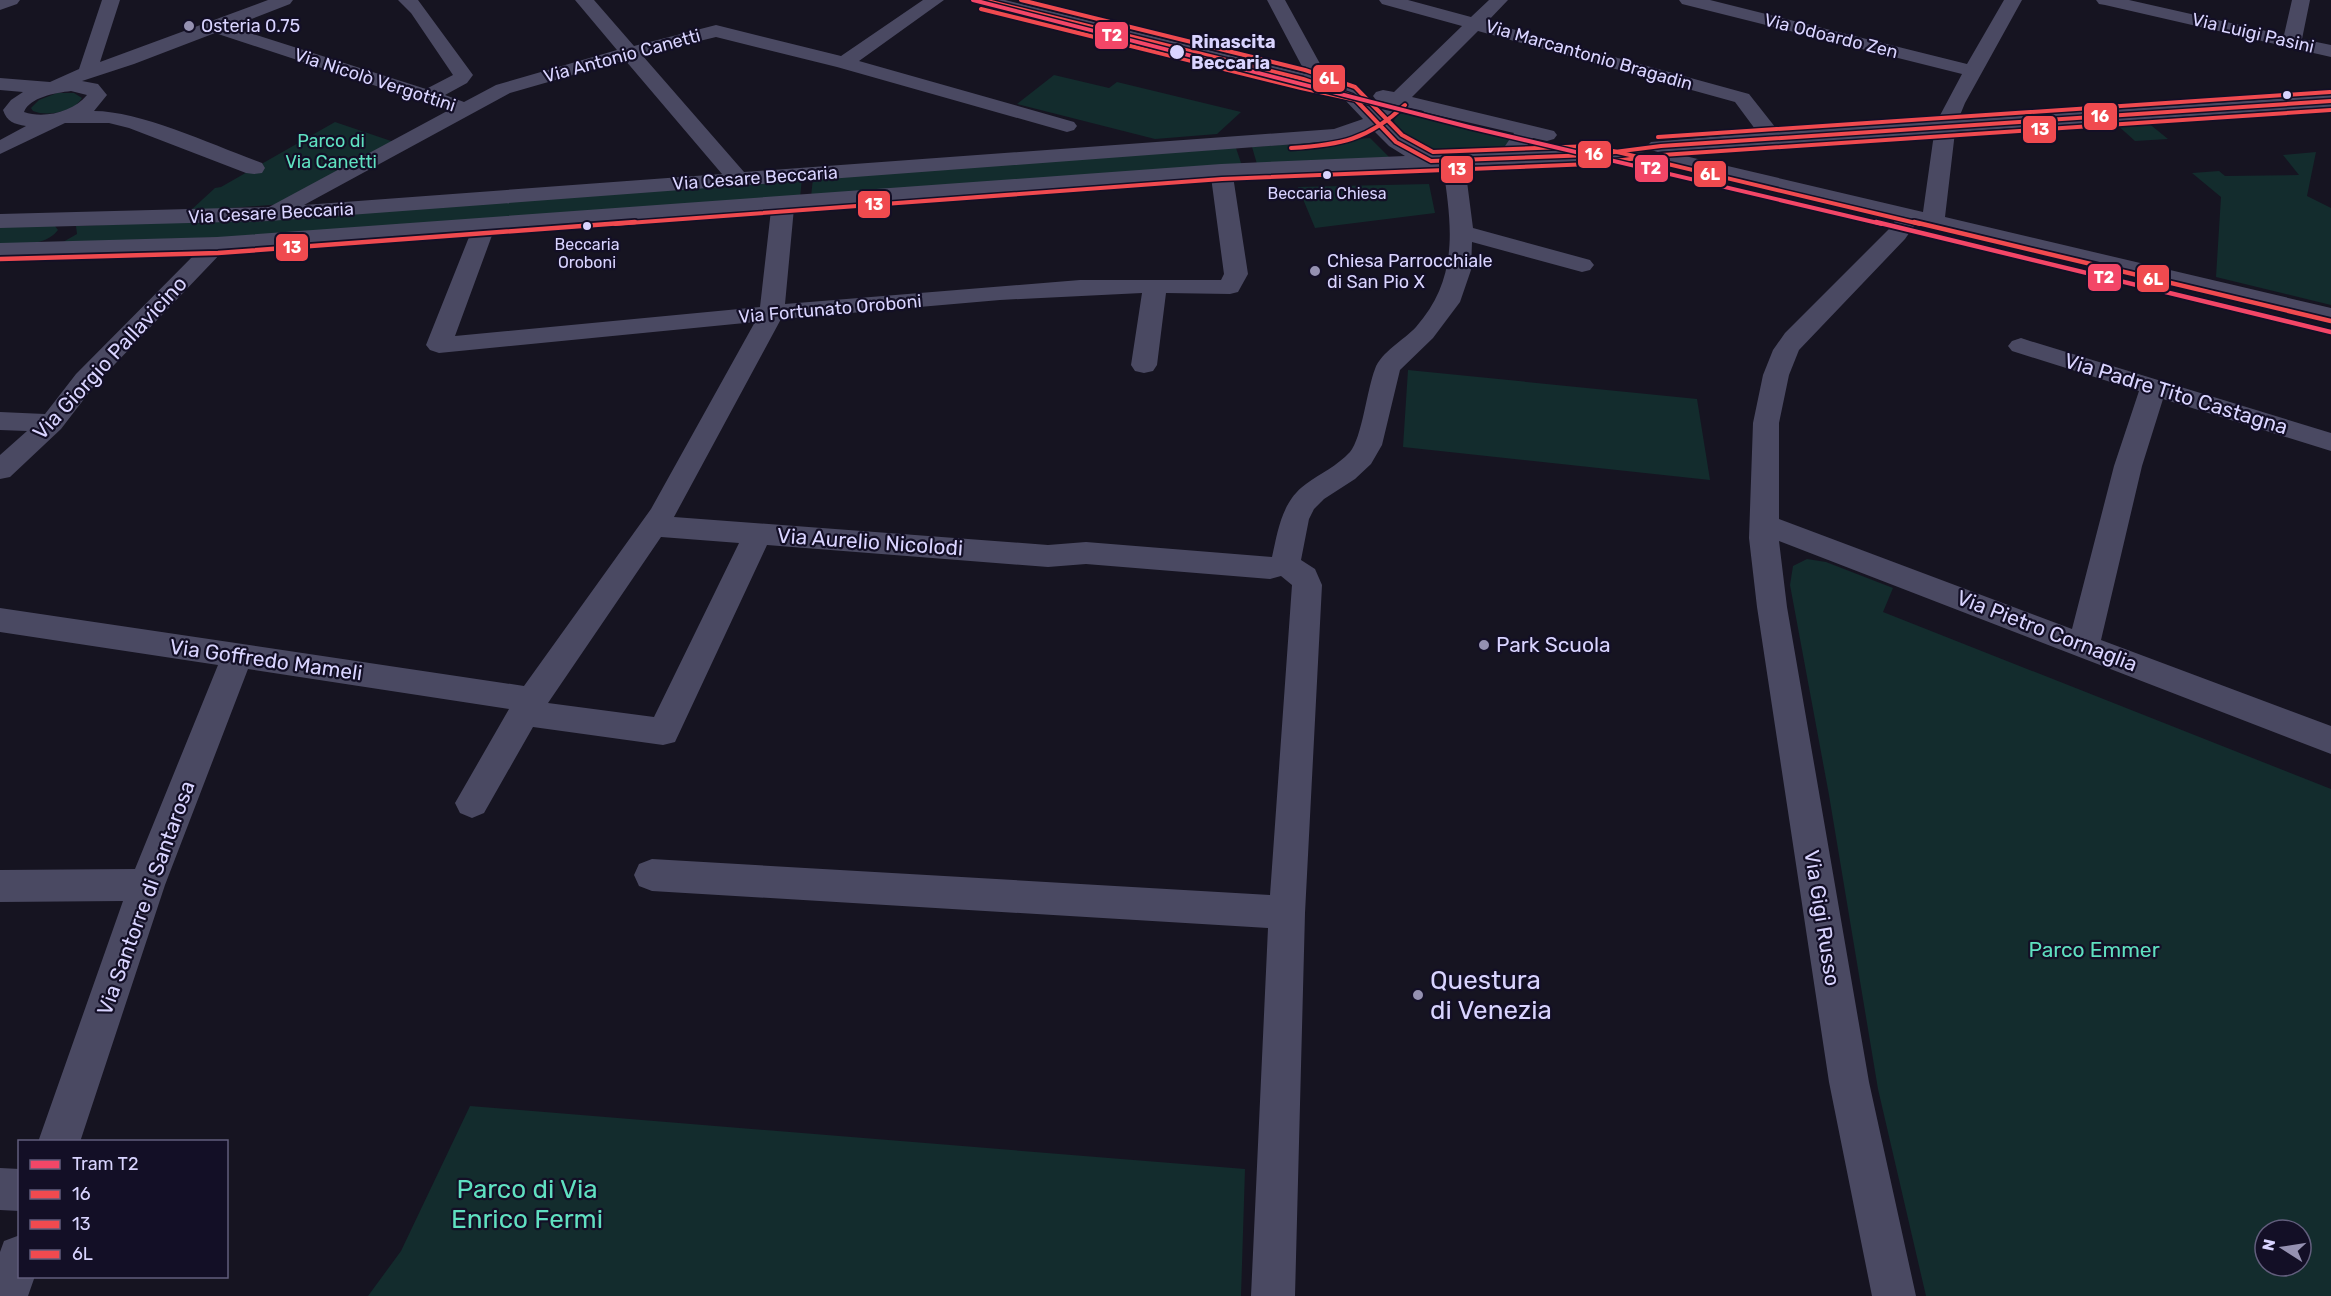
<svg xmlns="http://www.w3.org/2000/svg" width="2331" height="1296" font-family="Rubik,sans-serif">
	<rect width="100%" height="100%" fill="#161421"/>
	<!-- green -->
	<path fill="#132c2d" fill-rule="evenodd" d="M1054,75l55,13 8,-6 124,30 -24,22 -62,5 -138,-35z
		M57,93h17l8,5c-8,14 -35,19 -49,13l-2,-3 8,-8z
		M1400,113h5l109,27c-5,4 -10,10 -16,12 -5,2 -13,1 -19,1 -24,1 -83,2 -85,-33z
		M335,122l62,21 -114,61 -93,7 25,-23 6,-1z
		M2147,122l21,17 -33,2 -20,-18z
		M1370,138l19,19 -132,7 -5,-17z
		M1236,148l6,18 -431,31 2,-19z
		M2316,152l-9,44 24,12v97l-115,-28 5,-80 -29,-24 27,-2 6,5 74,-1 -16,-20z
		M802,178l-2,20 -567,39 -170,5 14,-8 -1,-8 104,-4z
		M1429,184l6,29 -120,15 -17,-41z
		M0,226h55l3,4c-13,17 -39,14 -58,13z
		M1408,370l289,29 13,81 -307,-33z
		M1807,559l19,3 67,26 -10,24 448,177v507h-405l-48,-207 -49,-294 -39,-210 3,-19zM2265,1230h36v36h-36z
		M470,1106l775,63 -4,127h-873l33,-45z"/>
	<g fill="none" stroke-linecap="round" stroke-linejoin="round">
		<!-- minor -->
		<path fill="#4a4962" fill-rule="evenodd" d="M0,0h20l-3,4 -17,6z
			M102,0h18l-20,62 168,-62h25l-3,4 -59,23 195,62 27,-14 -42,-62 -13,-13h20l55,75 -6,8 -22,12 19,7 32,-17 121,-35 -42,-50h19l40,46 82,-21 125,31 82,-56h21l-85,61 215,61 3,4 -3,4 -7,2 -230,-65 -121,-30 -74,18 102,117 590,-43 29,-10 -18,-19 -49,-17 -319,-79 -3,-4h31l301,74 -39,-74h18l39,71 17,10 2,5 16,6 17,17 8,-7 -8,-2 -3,-4 3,-4 7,-2 11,2 68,-66 -80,-22 -3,-4h29l63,17 18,-17h19l-21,22 262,72 30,38 158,-11 25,-47 -280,-70 -3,-4h31l257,64 37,-64h18l-57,103 -7,17 373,-25v12l-376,25 -10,85 386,91v14l-415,-99 -11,16 -106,111 -10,25 -10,48v96l293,110 42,-163 25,-75 -127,-40 -4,-5 4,-5 9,-3 9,3 301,92v18l-168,-52 -21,67 -41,174 230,86v28l-552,-213 8,66 82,475 47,214h-44l-43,-214 -72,-475 -8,-69 4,-115 10,-48 10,-25 12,-17 104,-104 7,-10 -211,-51 -94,-7 -126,5 8,62 117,32 4,5 -4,5 -8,2 -110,-30 -1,28 -11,32 -27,36 -33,32 -18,75 -11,19 -16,15 -31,20 -10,10 -5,10 -8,41 14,9 7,16 -17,328 -10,383h-44l17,-368 -616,-37 -13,-5 -5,-11 5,-11 13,-5 618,36 22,-310 -11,-9 -11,3 -184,-15 -38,3 -281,-22 -92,197 -12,3 -130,-18 -49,86 -12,5 -12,-5 -5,-10 54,-94 -261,-40 -83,216 -85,257h-42l85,-241 -123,1v-32l135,-1 83,-204 -218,-33v-24l524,78 127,-177 104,-187 -316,31 -9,-3 -4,-5 45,-113 -247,18 -130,136 -33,43 -51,48 -10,2v-24l27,-24 -27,-1v-18l45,2 31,-40 121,-122 -197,5v-14l217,-6 1004,-73 184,-8 -16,-10 -16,-16 -38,11 -1066,80 -269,7v-14l269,-7 180,-97 -234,-77 -81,31 -52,17 16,3 9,11 -13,16c47,0 121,35 168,52l3,5 -3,5 -8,1 -8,-1 -117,-45 -20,-5h-44l-65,31v-14l26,-14c-12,-2 -19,-4 -23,-16l8,-10 12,-8 -23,-2v-12l50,4 29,-13zM1478,31l257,71 23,31 -107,9 -4,4 4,4 7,2 276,-18 -11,78 -238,-56 -94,-7 -68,2 10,-13 14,3 7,-2 3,-4 -3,-4 -142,-34zM625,60l97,114 -418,31 206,-112zM71,91l16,4c-14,17 -43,24 -63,17 6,-15 31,-19 47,-21zM1402,107l112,26 -9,13 -10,5 -60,4 -32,-17 -15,-17zM1443,167c9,60 16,111 -27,160 -12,13 -35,25 -41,42 -8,20 -13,69 -25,83 -13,14 -29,21 -44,32 -24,17 -28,46 -34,73l-186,-15 -38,3 -374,-28 107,-198 219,-19 142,-7 -11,72 4,6 9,2 9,-2 4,-6 9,-72 64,1 8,-2 10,-18 -15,-98zM1211,177l13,97 -3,6h-141l-295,24 9,-96zM771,210l-11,97 -305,29 39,-106zM661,537l78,6 -85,174 -106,-14z
			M2096,0h33l155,35 8,-35h18l-8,39 29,6v12l-226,-52 -6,-1z
			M0,1168l20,1v42l-20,-1z
			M20,1235v41h15l-7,20h-28v-44l4,-11z"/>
		<!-- bus-1 casing -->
		<g stroke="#130f26" stroke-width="7">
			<path id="bus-1" d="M983,0l320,79 49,17 44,46 35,19 160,-6 70,-9 670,-45"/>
		</g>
		<!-- bus-2-far1 casing -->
		<g stroke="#130f26" stroke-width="7">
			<path id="bus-2-far1" d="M981,9l320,79 120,26
				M1291,148c49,-3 77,-8 114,-43
				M615,224l607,-45 369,-15 71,-9 669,-45"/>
		</g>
		<!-- bus-2 casing -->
		<g stroke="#130f26" stroke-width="8">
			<path id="bus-2" d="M0,259l218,-6 417,-31"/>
		</g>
		<!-- bus-3-far1 casing -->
		<g stroke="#130f26" stroke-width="7">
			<path id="bus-3-far1" d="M1021,0l284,70 50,17 47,48 31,17 159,-6 328,78
				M1658,137l672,-45"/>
		</g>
		<!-- bus-3 casing -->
		<g stroke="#130f26" stroke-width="8">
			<path id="bus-3" d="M1914,222l417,99"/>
		</g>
		<!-- bus-1 -->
		<use href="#bus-1" stroke="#f04a4f" stroke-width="4"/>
		<!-- bus-2-far1 -->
		<use href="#bus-2-far1" stroke="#f04a4f" stroke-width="4"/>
		<!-- bus-2 -->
		<use href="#bus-2" stroke="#f04a4f" stroke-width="4.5"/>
		<!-- bus-3-far1 -->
		<use href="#bus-3-far1" stroke="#f04a4f" stroke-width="4"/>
		<!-- bus-3 -->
		<use href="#bus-3" stroke="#f04a4f" stroke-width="4.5"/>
		<!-- tram-1-far1 casing -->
		<g stroke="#130f26" stroke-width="7">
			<path id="tram-1-far1" d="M973,0l496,127 413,97"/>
		</g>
		<!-- tram-1 casing -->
		<g stroke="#130f26" stroke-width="8">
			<path id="tram-1" d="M1876,222l455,110"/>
		</g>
		<!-- tram-1-far1 -->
		<use href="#tram-1-far1" stroke="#f34667" stroke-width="4"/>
		<!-- tram-1 -->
		<use href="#tram-1" stroke="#f34667" stroke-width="4.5"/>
	</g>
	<!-- markers -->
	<g fill="#9591b1" stroke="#130f26" stroke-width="2">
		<circle cx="189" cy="26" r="6"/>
		<circle cx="1315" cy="271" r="6"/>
		<circle cx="1484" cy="645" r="6"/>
		<circle cx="1418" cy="995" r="6"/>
	</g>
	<g fill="#d9d4ff" stroke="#130f26" stroke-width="2">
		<circle cx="1177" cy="52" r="8"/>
		<circle cx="2287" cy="95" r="5"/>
		<circle cx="1327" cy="175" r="5"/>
		<circle cx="587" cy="226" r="5"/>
	</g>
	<g text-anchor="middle" stroke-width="4.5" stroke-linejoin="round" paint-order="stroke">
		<!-- far-bus labels -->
		<g font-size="16" fill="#d9d4ff" stroke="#130f26">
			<text x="1327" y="199">Beccaria Chiesa</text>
			<text x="587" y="250">Beccaria<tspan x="587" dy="18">Oroboni</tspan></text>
		</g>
		<!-- far-poi labels -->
		<g font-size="18" fill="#d9d4ff" stroke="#130f26" text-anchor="start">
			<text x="201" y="32">Osteria 0.75</text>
			<text x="1327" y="267">Chiesa Parrocchiale<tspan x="1327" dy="21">di San Pio X</tspan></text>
		</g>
		<!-- far-street labels -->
		<g font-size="18" fill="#d9d4ff" stroke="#130f26">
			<text transform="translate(2253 33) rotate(13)" y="6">Via Luigi Pasini</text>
			<text transform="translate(1831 36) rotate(14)" y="6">Via Odoardo Zen</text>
			<text transform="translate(1589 55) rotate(16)" y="6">Via Marcantonio Bragadin</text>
			<text transform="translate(622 56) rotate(-15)" y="6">Via Antonio Canetti</text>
			<text transform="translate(375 80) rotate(18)" y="6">Via Nicolò Vergottini</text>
			<text transform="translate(755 178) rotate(-4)" y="6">Via Cesare Beccaria</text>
			<text transform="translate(271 213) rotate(-3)" y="6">Via Cesare Beccaria</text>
			<text transform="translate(830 309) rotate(-5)" y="6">Via Fortunato Oroboni</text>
		</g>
		<!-- far-stop labels -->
		<g font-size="18" font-weight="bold" fill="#d9d4ff" stroke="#130f26" text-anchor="start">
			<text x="1191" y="48">Rinascita<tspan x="1191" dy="21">Beccaria</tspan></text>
		</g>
		<!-- far-park labels -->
		<g font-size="18" fill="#5fe0c0" stroke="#130f26">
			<text x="331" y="147">Parco di<tspan x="331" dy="21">Via Canetti</tspan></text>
		</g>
		<!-- street labels -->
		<g font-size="21" fill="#d9d4ff" stroke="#130f26">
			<text transform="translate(110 358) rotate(-47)" y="7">Via Giorgio Pallavicino</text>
			<text transform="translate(2176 394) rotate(17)" y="7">Via Padre Tito Castagna</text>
			<text transform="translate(870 542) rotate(4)" y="7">Via Aurelio Nicolodi</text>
			<text transform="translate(2047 631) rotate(21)" y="7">Via Pietro Cornaglia</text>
			<text transform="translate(266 660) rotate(8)" y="7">Via Goffredo Mameli</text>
			<text transform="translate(146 898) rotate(-70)" y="7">Via Santorre di Santarosa</text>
			<text transform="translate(1822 918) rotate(81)" y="7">Via Gigi Russo</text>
		</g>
		<!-- poi labels -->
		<g font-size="21" fill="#d9d4ff" stroke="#130f26" text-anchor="start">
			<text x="1496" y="652">Park Scuola</text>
		</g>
		<!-- park labels -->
		<g font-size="21" fill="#5fe0c0" stroke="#130f26">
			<text x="2094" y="957">Parco Emmer</text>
		</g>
		<!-- near-poi labels -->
		<g font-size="26" fill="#d9d4ff" stroke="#130f26" text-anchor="start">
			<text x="1430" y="989">Questura<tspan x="1430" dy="30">di Venezia</tspan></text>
		</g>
		<!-- near-park labels -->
		<g font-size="26" fill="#5fe0c0" stroke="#130f26">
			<text x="527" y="1198">Parco di Via<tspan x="527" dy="30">Enrico Fermi</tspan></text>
		</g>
	</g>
	<g stroke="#130f26" stroke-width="2">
		<rect x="1094" y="21" width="35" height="29" rx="6" fill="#f34667"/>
		<rect x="1312" y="64" width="34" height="29" rx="6" fill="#f04a4f"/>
		<rect x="2083" y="102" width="35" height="29" rx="6" fill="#f04a4f"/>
		<rect x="2022" y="115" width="35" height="29" rx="6" fill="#f04a4f"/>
		<rect x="1577" y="140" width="35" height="29" rx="6" fill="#f04a4f"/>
		<rect x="1634" y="154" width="35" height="29" rx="6" fill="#f34667"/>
		<rect x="1440" y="155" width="34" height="29" rx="6" fill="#f04a4f"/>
		<rect x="1693" y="160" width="34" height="28" rx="6" fill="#f04a4f"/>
		<rect x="857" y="190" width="34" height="29" rx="6" fill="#f04a4f"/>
		<rect x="275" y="233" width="34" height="29" rx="6" fill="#f04a4f"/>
		<rect x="2087" y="263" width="35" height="29" rx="6" fill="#f34667"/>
		<rect x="2136" y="264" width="34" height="29" rx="6" fill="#f04a4f"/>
	</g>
	<g font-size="16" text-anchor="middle" font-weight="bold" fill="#fff">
		<text x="1112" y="41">T2</text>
		<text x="1329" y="84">6L</text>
		<text x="2100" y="122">16</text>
		<text x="2040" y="135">13</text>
		<text x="1594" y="160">16</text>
		<text x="1651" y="174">T2</text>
		<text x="1457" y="175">13</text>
		<text x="1710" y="180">6L</text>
		<text x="874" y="210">13</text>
		<text x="292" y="253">13</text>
		<text x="2104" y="283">T2</text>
		<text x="2153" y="285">6L</text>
	</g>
	<!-- legend -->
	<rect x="18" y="1140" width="210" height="138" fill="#130f26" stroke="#625e7d" stroke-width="1.5"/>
	<rect x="30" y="1160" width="30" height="9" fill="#f34667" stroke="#625e7d" stroke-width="1.5"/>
	<text x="72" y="1170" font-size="18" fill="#d9d4ff">Tram T2</text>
	<rect x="30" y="1190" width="30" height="9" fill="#f04a4f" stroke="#625e7d" stroke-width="1.5"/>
	<text x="72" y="1200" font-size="18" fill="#d9d4ff">16</text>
	<rect x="30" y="1220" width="30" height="9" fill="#f04a4f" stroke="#625e7d" stroke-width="1.5"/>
	<text x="72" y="1230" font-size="18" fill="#d9d4ff">13</text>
	<rect x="30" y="1250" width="30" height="9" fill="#f04a4f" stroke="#625e7d" stroke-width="1.5"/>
	<text x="72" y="1260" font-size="18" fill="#d9d4ff">6L</text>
	<!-- north arrow -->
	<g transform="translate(2283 1248) rotate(282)"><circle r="28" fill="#130f26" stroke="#625e7d" stroke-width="1.5"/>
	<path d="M0-4.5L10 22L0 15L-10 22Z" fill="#9591b1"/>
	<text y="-9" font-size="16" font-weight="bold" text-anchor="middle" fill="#d9d4ff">N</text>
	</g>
</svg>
